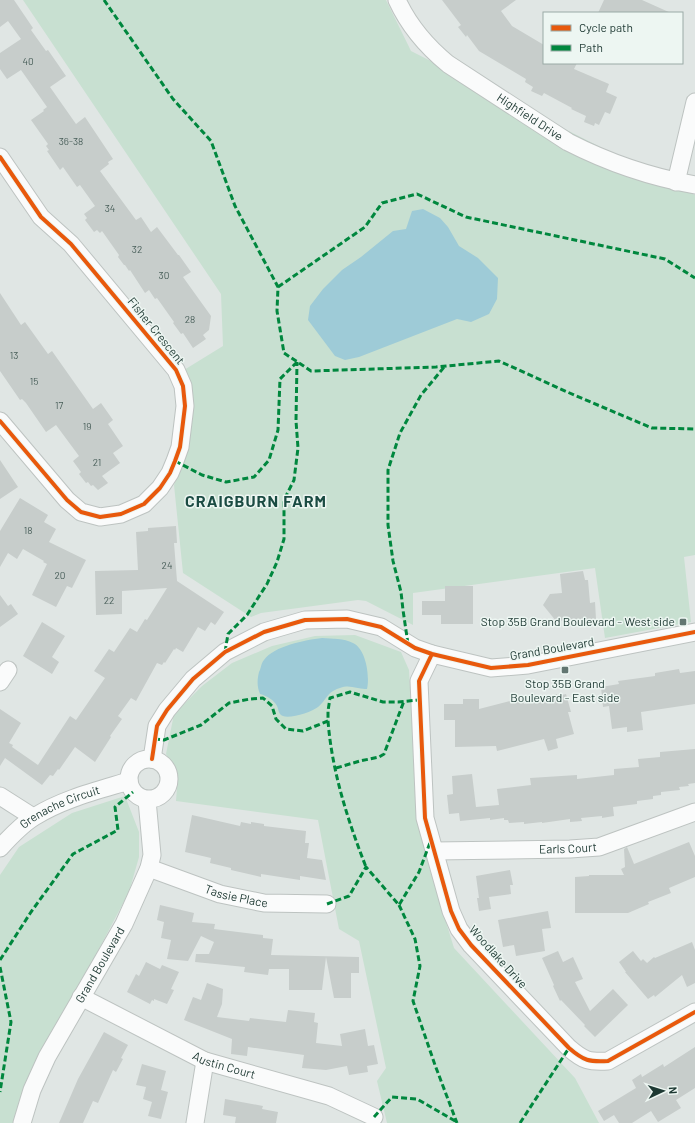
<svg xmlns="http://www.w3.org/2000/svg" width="695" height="1123" font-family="Barlow,sans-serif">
	<rect width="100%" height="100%" fill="#e0e6e4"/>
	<!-- green -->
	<path fill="#c8e0d1" d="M23,0h363l25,51 284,144v360l-11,2 7,65 -86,16 -10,-70 -182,25v32l-47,-24 -8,-1 -97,13 -10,4 -68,-44 -9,-88 12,-32 7,-52 -9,-31 39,-24 -2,-52z
		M355,635l46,17 8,18 8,141 12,56 25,81 121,130 24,45h-212l-10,-42 9,-13 -27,-127 -20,-12 -21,-109 -142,-19 2,-26 -12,-21 8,-40 28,-28 30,-23 40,-17 43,-10z
		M125,796l14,36v25l-10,35 -98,186 -14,45h-17v-248l19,-28 53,-34z"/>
	<!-- water -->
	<path fill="#9ecbd7" d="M423,209l17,9 8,9 11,19 19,12 20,20 -1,21 -8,15 -18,8 -14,-3 -98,38 -14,3 -10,-4 -27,-36 2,-14 13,-17 19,-19 19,-13 32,-26 13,-2 6,-18z
		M322,638c10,1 22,0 31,5 13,6 17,33 14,46 -9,1 -16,-5 -27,-1 -14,4 -13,12 -22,19 -6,5 -28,12 -35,9 -5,-2 -4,-6 -6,-10 -3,-6 -10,-10 -17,-12 -3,-7 -3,-14 -1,-22 2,-3 2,-9 5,-12 10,-14 41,-20 58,-22z"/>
	<!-- building -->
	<path fill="#c7cdcb" d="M0,0h14l19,28 -2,2 15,21 2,-1 18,26 -16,11 26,37 9,-7 28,42 -5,3 1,2 -9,7 36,49 5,-3 10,15 6,-5 21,28h1l12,17 -8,5 28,39 -2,14 -6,5 3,4 -13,9 -10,-15 -2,1 -8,-11 1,-1 -17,-24 -2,1 -6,-9 -4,3 -15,-23 -1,1 -4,-6h-1l-6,-8 1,-2 -17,-24 -2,2 -3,-3 -3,2 -9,-12 2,-2 -3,-4 11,-8 -15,-21 -3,2 -14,-20 -3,3 -13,-19 2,-1 -3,-4 2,-2 -17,-24 13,-9 -1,-1 4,-3 -26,-37 -14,9 -7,-10v-16l21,-14 -13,-18 -8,6z
		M442,0h74l-15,11 11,15 32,19v18h33l-3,6 35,15 -3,8 11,5 -7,17 -5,-2 -6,13 -4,-2 -1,3 -10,-4 2,-6 -15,-7 1,-1 -28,-15 -2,3 -11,-5 2,-4 -8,-5 1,-3 -47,-28 -12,-16 -1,2 -8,-10 3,-2z
		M604,0h38l29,13h-73z
		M0,293l21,32 4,-3 23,32 4,-3 41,58 8,-6 12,17 -5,4 15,22 -10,7 7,10 -18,13 6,7 -10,7 -5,-5 -2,1 -3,-4 -2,1 -7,-9 2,-2 -8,-11 6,-5 -23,-31 -10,7 -20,-29 -4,-4 -2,1 -20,-29z
		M0,460l18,27 -18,12z
		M20,498l28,17 -4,7 12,7 -7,13 37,18 -14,28 -5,-2 -11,21 -24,-12 15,-31 -4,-2 1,-1 -21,-12 -6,10 -9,-6 -8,14v-36z
		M176,526l1,17h-3l3,38 47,31 -9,13 -4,-3 -6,9 -7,-4 -15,25 -7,-4 -1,2 -1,-1 -9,14 -1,-1 -2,3 -5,-2 -21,38 -5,-3 -13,18 4,3 -12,17 1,1 -16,25 -20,-15 -16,23 -1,-1 -5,7 -3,-1 -8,10 -37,-27 -5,8v-57l21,14 -12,20 4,2 -1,2 26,18 32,-49 6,4 29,-42 -11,-7 15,-22 5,3 16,-24 7,4 8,-13 2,1 20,-32 -45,3v23l-26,1 -1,-44 43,-1 -2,-38 12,-1v-3z
		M583,571l2,9h3l2,23 5,-1 1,17 -14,1v-1l-26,2 -13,-16 7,-11 12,-1 -2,-19z
		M445,586h28v38h-32v-9h-19v-14h23z
		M0,595l8,11 3,-2 7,10 -18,13z
		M42,622l23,14 -13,21 7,5 -7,12 -29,-18z
		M679,669l1,4 15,-2v33l-54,8 2,18 -16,2v-5l-15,2 -3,-23 -6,1 -2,-20 18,-3 -1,-3 37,-5v-3z
		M557,694v2l9,-2 5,18h-3l6,22 -18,5 2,9 -10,3 -4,-12 -47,12 -1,-5 -41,1v-27h-11v-16h19v-5h16v10l43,-11 2,6z
		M695,749v34l-7,1 1,2 -10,1 1,3 -19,2v3l-8,1v3l-16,2v3l-24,3 1,9 -12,2v-2l-21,2 1,3 -12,1v-3l-28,4v-1l-18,2v-2l-15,1 -1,-3h-4v-2l-14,2v-2l-30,3 -1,-8 -10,1 -2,-19 6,-1 -1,-18 20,-2 4,33 23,-2 -2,-16 34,-4 -1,-7 47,-3v4l37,-4v-6l25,-2 -1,-8 22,-2v-5z
		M192,815l48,11 1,-4 10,2v-2l13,2v2l42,5 -1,12h4l-2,15 15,2 4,20 -26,-4v4l-39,-6v3l-30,-7v-2l-21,-5 1,-5 -26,-6z
		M689,842l6,14v21l-26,11 2,5 -23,9 1,2 -21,9h-53v-36l14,-1v-1h35l-3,-6 4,-2 -1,-18 3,-2 7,17z
		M510,870l3,15h-3l1,9 -22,3 2,12 -12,2 -2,-13h2l-3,-22z
		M160,905l34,8 -2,9 23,2 -1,5 49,6v3l10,1 -2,16 88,2v16h-8v25h-17l-8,-41 -4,33h-33v-21h-20l-1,6 -24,-3 1,-5 -50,-5 1,-8h13l5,-12 -13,-6 -13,25 -21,-2 4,-19 -10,-2 3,-16 -7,-2z
		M548,911l3,17 -9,1 3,22 -29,5 -2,-11 -11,2 -5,-27z
		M692,942l3,8v33l-8,4 -5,-12 -27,22 -1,-2 -6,4 -23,-27h1l-7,-10 14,-11 8,10 2,-2 4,4 7,-6 1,1z
		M558,951l5,11 10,-5 10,22 -8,3 15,29 23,-22 15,16 -33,32 -11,-11 1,-1 -24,-25 -1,1 -7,-15 1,-1 -12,-27z
		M146,962l14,7 2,-4 17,7 -8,17 3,1 -7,14 -13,-5v2l-2,-1 -2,4 -23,-12 9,-18 3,2z
		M207,983l16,6 -1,15 -5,13 32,4 1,-3 36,4 2,-12 27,3 -1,9 4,1 -2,20 26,3 -2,-12 25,-5 3,17 6,-1 4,19 -11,2 1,6 -19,3 -2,-9 -21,4 -24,-2 2,-13 -56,-8 -1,9 -16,-2 1,-15 -48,-19 9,-23 8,3z
		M104,1032l24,13 -7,13 2,1 -7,13 -3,-2 -15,33 -5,-2 -10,22h-24l19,-44z
		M695,1047v41l-19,12 5,8 -23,14 -7,-11 -19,12h-13l-5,-8 -10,6 -6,-10 38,-23 -4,-8 9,-6 1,3 21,-13 1,3z
		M142,1064l24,7 -5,19 7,2 -7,27 -13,-3 4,-14 -9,-3 3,-12 -10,-2z
		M225,1099l38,7 -1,3 16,3 -2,11h-41l1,-6 -13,-2z"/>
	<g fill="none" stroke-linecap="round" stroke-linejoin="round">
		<!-- street casing -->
		<g stroke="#bdc3c1" stroke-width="19">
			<g id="street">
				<path id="s1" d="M397,0c12,26 29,46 51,64l120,78c41,21 82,35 127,43"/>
				<path d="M0,157l41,60 30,27 105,126 7,16 2,20 -5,41 -5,14 -5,12 -10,15 -16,16 -23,10 -21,3 -19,-5 -14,-12 -67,-79"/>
				<path d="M676,182l19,-80"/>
				<path d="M432,654l-13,27 6,137 26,93 8,18 12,16 98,103c15,13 20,14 39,13l87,-49"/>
				<path d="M0,682l8,-12"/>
				<circle cx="149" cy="779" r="20"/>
				<path d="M152,759l5,-33 10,-16 26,-31 32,-27 39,-20 41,-12 42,-1 34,8 34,21 17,6 59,14 37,-3 167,-33"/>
				<path d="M0,796l33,21"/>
				<path id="s2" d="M0,848c10,-11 21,-23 34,-31 29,-18 62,-26 95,-36"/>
				<path id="s3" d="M434,851l136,-2 29,-2 96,-35"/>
				<path id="s4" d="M149,868l71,26 44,9 63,1"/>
				<path id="s5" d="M81,997l124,64 124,35 45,21"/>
				<path id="s6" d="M22,1123l10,-33 15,-33 77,-133 25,-56 3,-13 -5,-55"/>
				<path d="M195,1123l10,-62"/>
			</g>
		</g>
		<!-- street -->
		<use href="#street" stroke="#fafbfb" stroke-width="17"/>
		<!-- quiet -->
		<path stroke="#00873e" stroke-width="3" stroke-dasharray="6 3" stroke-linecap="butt" d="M104,0l69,99 38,42 24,65 43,81 -1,24 7,42 27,18 125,-4 63,-6 75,34 78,33 43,1
			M278,287l87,-60 17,-24 35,-9 49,23 199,42 30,19
			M175,461l27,14 24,7 28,-5 15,-17 9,-30 2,-51 17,-17
			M408,644l-5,-34 -2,-18 -8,-31 -5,-36v-55l12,-37 21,-38 24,-29
			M225,652l3,-18 19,-19 20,-31 10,-22 7,-23v-39l10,-20 4,-32 -2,-27 1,-59
			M328,721c4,51 20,100 38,146
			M154,739l10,1 37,-15 28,-22 21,-4 13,-1 9,8 4,13 10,10 17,2 25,-10v-10l2,-13 20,-6 33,10h15l21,-2
			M336,768l24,-7 19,-4 5,-3 20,-53
			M327,904l22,-8 17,-29 33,38 20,-33 12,-32
			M399,905l16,34 5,27 -7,35 22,64 22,58
			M0,960l31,-48 42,-58 45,-24 -3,-23 18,-15
			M0,967l11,55 -11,70
			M374,1117l18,-20 25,2 40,23
			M520,1123l49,-75"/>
		<!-- cycleway casing -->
		<g stroke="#edf6f2" stroke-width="6">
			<path id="cycleway" d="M0,157l41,60 30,27 105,126 7,16 2,20 -5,41 -5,14 -5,12 -10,15 -16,16 -23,10 -21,3 -19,-5 -14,-12 -67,-79
				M432,654l-13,27 6,137 26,93 8,18 12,16 98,103c15,13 20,14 39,13l87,-49
				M152,759l5,-33 10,-16 26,-31 32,-27 39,-20 41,-12 42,-1 34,8 34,21 17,6 59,14 37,-3 167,-33"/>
		</g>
		<!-- cycleway -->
		<use href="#cycleway" stroke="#e8590c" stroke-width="4"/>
	</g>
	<!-- markers -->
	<g fill="#627671" stroke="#edf6f2" stroke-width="1.5">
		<rect x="679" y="618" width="8" height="8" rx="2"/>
		<rect x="561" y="666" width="8" height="8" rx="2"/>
	</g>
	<g text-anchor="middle" stroke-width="3" stroke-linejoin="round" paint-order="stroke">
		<!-- number labels -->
		<g font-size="10" fill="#495f5a">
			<text x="28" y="65">40</text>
			<text x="71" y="145">36-38</text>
			<text x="110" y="212">34</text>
			<text x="137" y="253">32</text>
			<text x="164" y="279">30</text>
			<text x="190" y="323">28</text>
			<text x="14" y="359">13</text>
			<text x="34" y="385">15</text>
			<text x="59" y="409">17</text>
			<text x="87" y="430">19</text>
			<text x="97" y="466">21</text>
			<text x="28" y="534">18</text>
			<text x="167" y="569">24</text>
			<text x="60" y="579">20</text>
			<text x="109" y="604">22</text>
		</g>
		<!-- street labels -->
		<g font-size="12" fill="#1e3933" stroke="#edf6f2">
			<text dy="4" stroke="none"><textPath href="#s1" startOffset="180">Highfield Drive</textPath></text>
			<text transform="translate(156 331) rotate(51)" y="4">Fisher Crescent</text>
			<text transform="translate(552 649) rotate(-10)" y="4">Grand Boulevard</text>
			<text dy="4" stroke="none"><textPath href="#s2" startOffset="74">Grenache Circuit</textPath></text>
			<text dy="4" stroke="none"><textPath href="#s3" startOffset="134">Earls Court</textPath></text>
			<text dy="4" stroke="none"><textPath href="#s4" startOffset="92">Tassie Place</textPath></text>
			<text transform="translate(498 957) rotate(48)" y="4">Woodlake Drive</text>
			<text dy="4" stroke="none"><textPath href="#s6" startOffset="177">Grand Boulevard</textPath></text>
			<text dy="4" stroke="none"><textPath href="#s5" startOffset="159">Austin Court</textPath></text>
		</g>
		<!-- poi labels -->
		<g font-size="12" fill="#1e3933" stroke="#edf6f2" text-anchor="end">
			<text x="675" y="626">Stop 35B Grand Boulevard - West side</text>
			<text x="565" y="688" text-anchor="middle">Stop 35B Grand<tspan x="565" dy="14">Boulevard - East side</tspan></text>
		</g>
		<!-- district labels -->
		<g font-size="16" font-weight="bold" letter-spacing="1" fill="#1a4b42" stroke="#edf6f2">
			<text x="256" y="507">CRAIGBURN FARM</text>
		</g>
	</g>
	<!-- legend -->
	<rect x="543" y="12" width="140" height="52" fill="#edf6f2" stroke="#9aaaa6"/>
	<rect x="551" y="25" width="20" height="6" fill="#e8590c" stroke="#9aaaa6"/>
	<text x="579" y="32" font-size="12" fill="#1e3933">Cycle path</text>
	<rect x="551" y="45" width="20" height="6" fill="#00873e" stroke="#9aaaa6"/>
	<text x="579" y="52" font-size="12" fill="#1e3933">Path</text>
	<!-- north arrow -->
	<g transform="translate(663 1091) rotate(86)" stroke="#edf6f2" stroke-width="3" paint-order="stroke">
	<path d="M0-3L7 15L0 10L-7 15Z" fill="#1e3933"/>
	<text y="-6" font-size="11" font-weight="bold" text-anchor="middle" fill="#1e3933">N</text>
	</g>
</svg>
